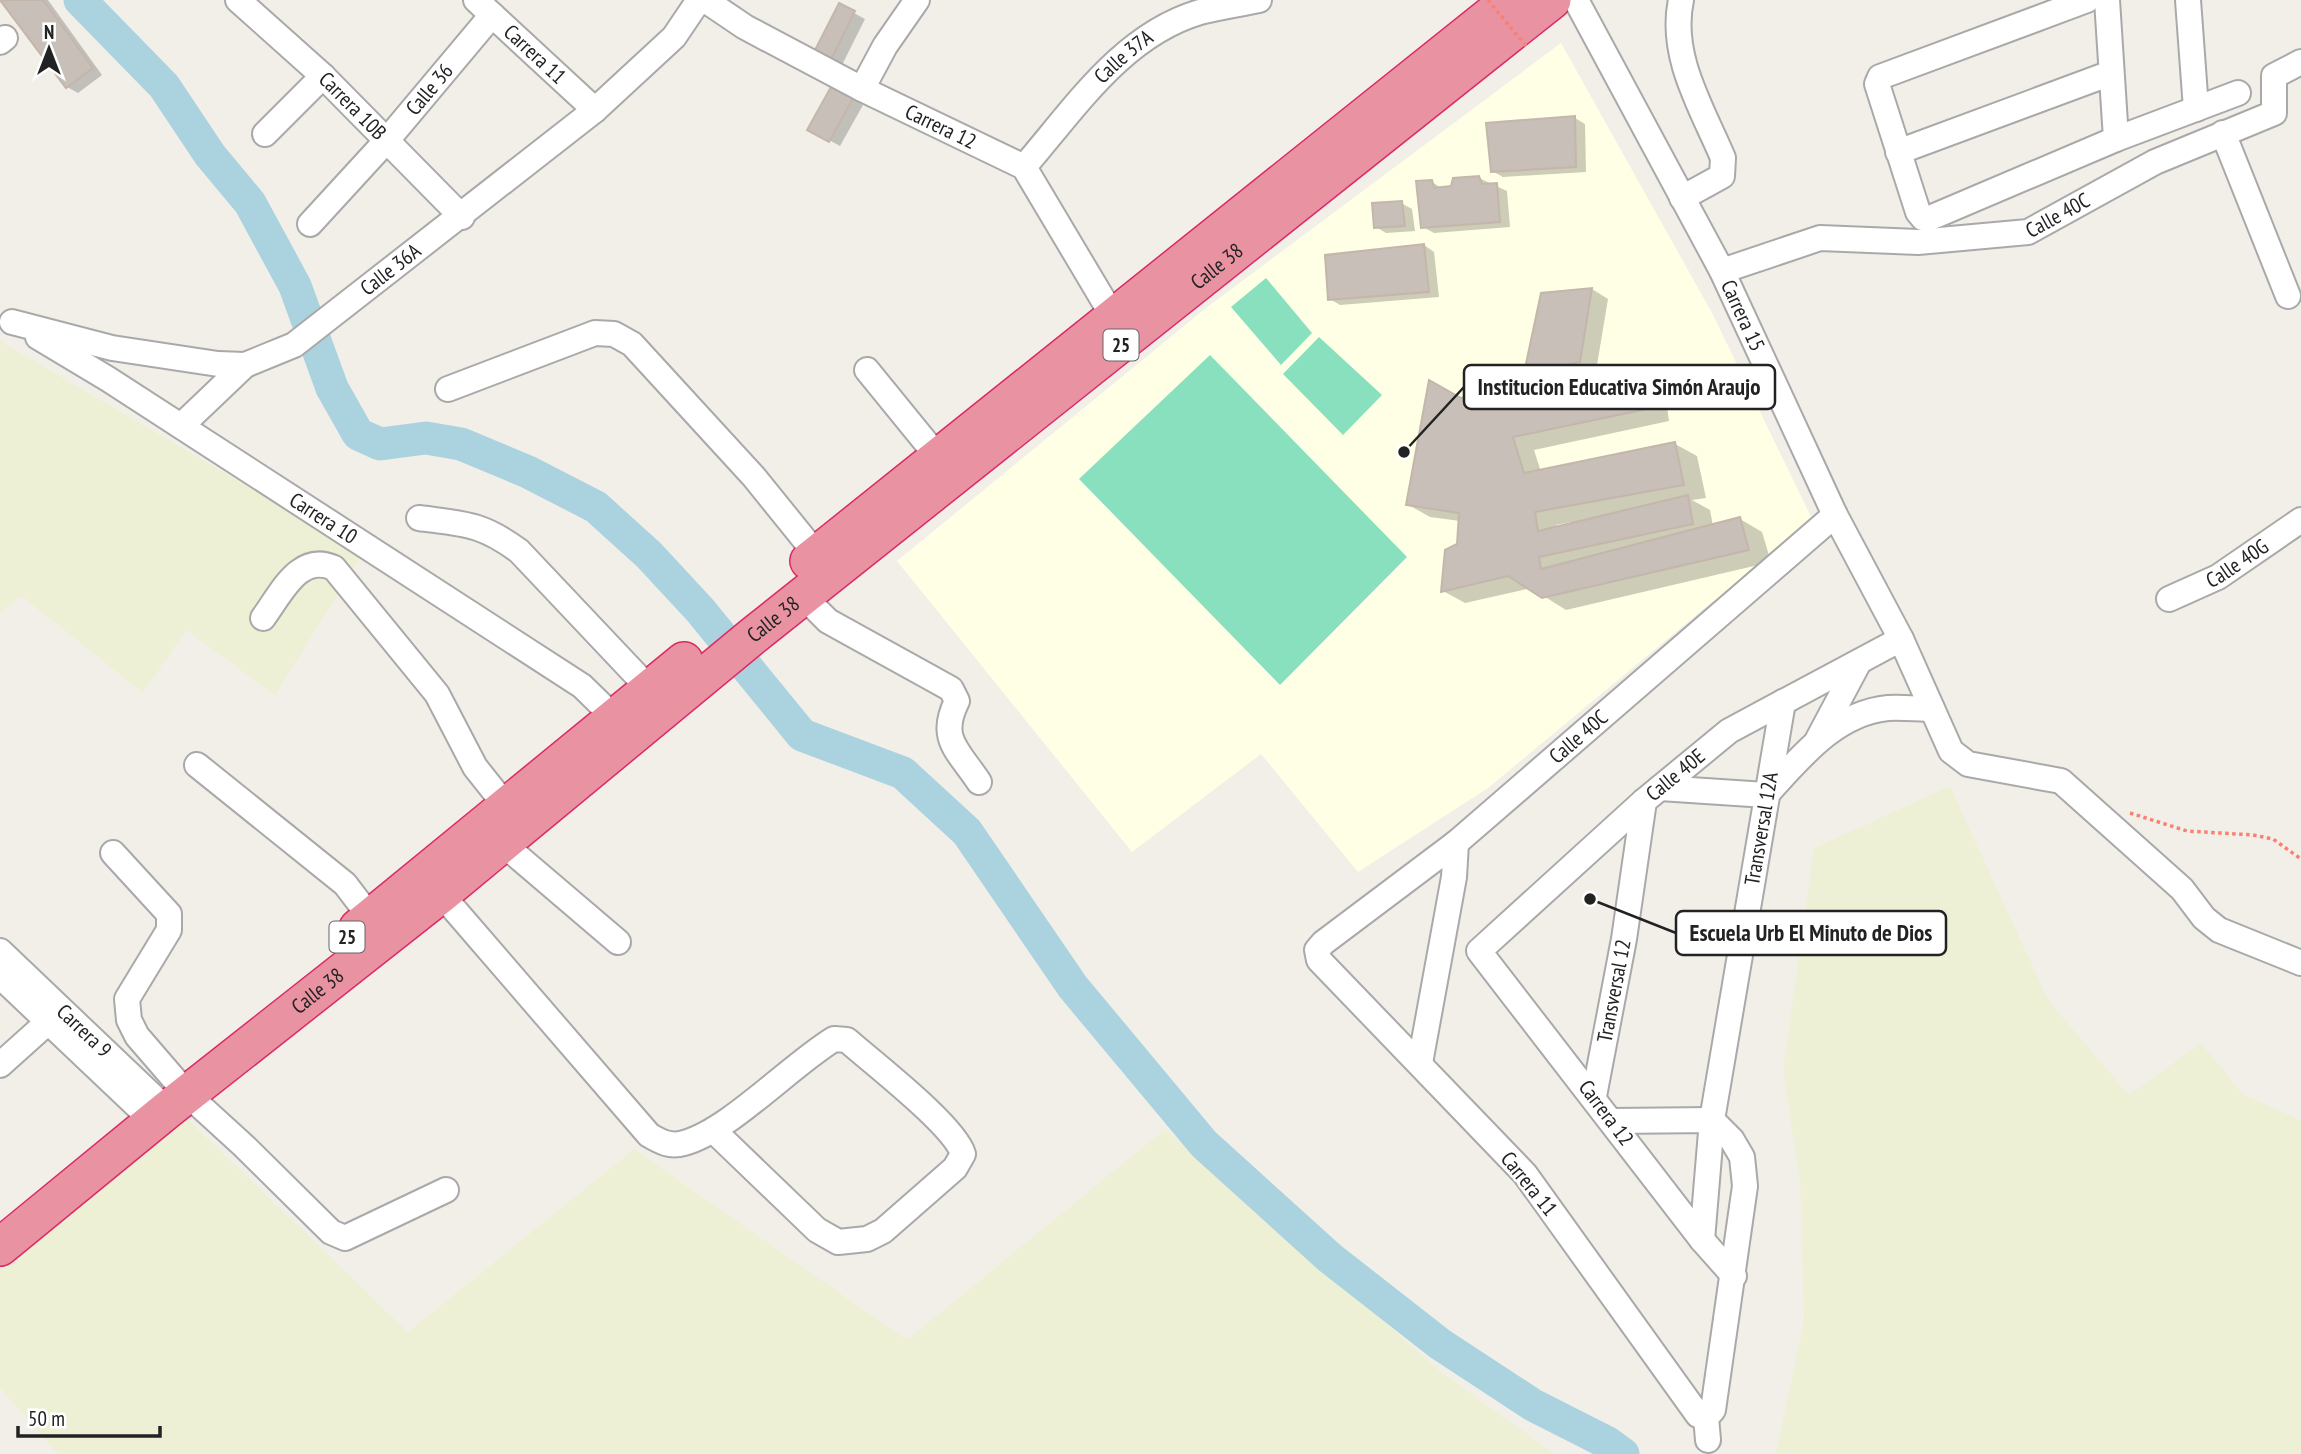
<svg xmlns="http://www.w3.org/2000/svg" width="2301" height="1454" font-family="'PT Sans Narrow',sans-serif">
	<rect width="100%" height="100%" fill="#f2efe9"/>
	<!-- education -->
	<path fill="#ffffe5" d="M1561,43l151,270 104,214 -104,75 -224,186 -130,84 -97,-118 -129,98 -235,-291 309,-253z"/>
	<!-- farmland -->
	<path fill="#eef0d5" d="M0,341l363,213 -88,141 -89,-65 -43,63 -122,-97 -21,16z
		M1950,786l98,214 81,95 72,-52 43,52 57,25v334h-525l28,-134 -4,-139 -17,-111 31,-222z
		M184,1116l224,216 226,-183 273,191 258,-211 276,243 114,82h-1497l-58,-66v-124z"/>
	<!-- pitch -->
	<path fill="#88e0be" d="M1266,278l46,55 -31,32 -50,-58z
		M1319,337l63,58 -39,40 -60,-61z
		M1210,355l197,202 -127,128 -201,-206z"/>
	<!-- shadow -->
	<path fill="#0003" fill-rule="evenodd" d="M2,0h46l54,75 -24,18 -11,-6z
		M839,5l26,14 -23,46 -26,-14z
		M832,88l31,17 -23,41 -31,-17z
		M1575,118l10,6 1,48 -83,5 -11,-6z
		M1479,178l28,13 3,36 -76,6 -11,-6 9,-45 11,7z
		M1401,203l11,6 3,22 -29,2 -10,-6z
		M1424,245l10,7 5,45 -99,8 -10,-6z
		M1592,289l16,10 -12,72 -54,10 -16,-9z
		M1643,380l22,13 4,28 -135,29 7,22 134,-28 22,12 9,42 -14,2 18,10 3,16 27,-7 22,13 9,30 -205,48 -35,-22 -66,15 -22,-12 16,-46 1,-24 -30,-4 -23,-13 54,-104 49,-13 22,12 2,5zM1571,522l1,3 -15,3 -1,-3z"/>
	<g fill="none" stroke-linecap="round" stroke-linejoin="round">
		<!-- river -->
		<path stroke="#aad3df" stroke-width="33" d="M80,0l84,86 46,69 40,48 45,83 37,102 26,46 22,10 46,-6 35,6 67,28 68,35 53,48 51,55 102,125 101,38 64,59 106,155 131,157 126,114 110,86 93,61 75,38 15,11"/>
	</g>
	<!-- building -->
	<path fill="#c7bfb8" stroke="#c4b6ab" stroke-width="2" d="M0,0h43l50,68 -27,20z
		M839,3l16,8 -24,49 -17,-8z
		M832,85l22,12 -25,45 -22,-12z
		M1575,116l1,51 -85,5 -5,-49z
		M1479,176l3,8 15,-1 3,39 -79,6 -5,-47 16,-1 2,8 17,-2 2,-8z
		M1402,201l3,25 -31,2 -2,-25z
		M1424,244l5,48 -101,8 -3,-45z
		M1592,288l-12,74 -56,11 17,-80z
		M1643,378l4,31 -134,28 11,36 151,-31 9,43 -149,27 3,19 150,-36 5,29 -154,33 2,12 199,-52 9,33 -207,48 -34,-22 -67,16 4,-42 12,-6 2,-31 -53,-8 23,-125 32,18 49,-13 6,21z"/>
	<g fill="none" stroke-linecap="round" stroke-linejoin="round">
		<!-- minor casing -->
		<g stroke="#a9a9a9" stroke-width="28">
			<g id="minor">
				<path id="s1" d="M238,0l85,76 139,141"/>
				<path id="s2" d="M476,0l119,110"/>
				<path id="s3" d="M705,0l40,27 117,62 162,78 90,151"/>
				<path id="s4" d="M1576,0l146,271 113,244 66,124 50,112 17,13 93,17 121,108 22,29 15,12 82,33"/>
				<path d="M1681,0c-12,56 21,108 42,158l-1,18 -40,22"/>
				<path d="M2087,0l-207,77 -3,7 41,128 5,6h7l186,-79"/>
				<path d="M2107,0l9,139 122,-46"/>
				<path d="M2188,0l8,109"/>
				<path d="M0,42l5,-4"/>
				<path d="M862,89l23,-43 32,-46"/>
				<path d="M2223,133l65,163"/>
				<path d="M265,134l58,-58"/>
				<path d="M1898,152l213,-79"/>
				<path id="s5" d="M1024,167c51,-59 98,-132 176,-155 19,-5 40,-8 59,-12"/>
				<path id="s6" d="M310,224l78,-85 104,-124"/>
				<path id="s7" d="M1722,271l98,-33 98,4 110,-10 127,-70 119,-49v-37l27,-14"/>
				<path id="s8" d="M12,322l100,26 106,16 27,1 49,-20 301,-235 79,-73 25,-37"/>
				<path id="s9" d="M38,337l70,42 474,307 42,41"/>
				<path d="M867,370l79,97"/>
				<path d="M448,389l147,-56 19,1 18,10 122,133 63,78"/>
				<path d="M181,426l64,-61"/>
				<path d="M419,518c45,6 62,5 100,33l139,147"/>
				<path d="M804,597l24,24 123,68 6,12c-19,38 1,49 22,81"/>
				<path id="s10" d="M2169,599l49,-22 83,-57"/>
				<path d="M263,618c18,-24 36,-66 71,-50l103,126 38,73 31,39"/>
				<path d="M1818,739l41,-77"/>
				<path d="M197,765l148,119 26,34"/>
				<path d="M1660,788l106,7c33,-36 69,-82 122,-87 15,-1 30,1 44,1"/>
				<path d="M503,844l115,98"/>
				<path d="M113,853l56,61v16l-42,69 2,21 8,16 50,58 57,52 87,86 14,6 101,-48"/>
				<path d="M441,894l208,241c12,7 21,12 35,8 45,-12 107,-78 150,-104l13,1c26,23 108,86 116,114l-8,14 -72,63 -16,8 -29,3 -21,-12 -104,-100"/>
				<path id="s11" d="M0,951l167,159"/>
				<path d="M0,976l153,145"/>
				<path d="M1420,1063l34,-186 2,-34"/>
				<path d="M0,1065l49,-44"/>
				<path id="s12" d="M1594,1096l30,-157 20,-138"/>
				<path d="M1612,1121l100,-1 20,20 10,17 3,29 -32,224 -7,7"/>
				<path id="s13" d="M1702,1240l10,-120 71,-418"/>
				<path id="s14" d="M1734,1276l-32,-36 -223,-289 165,-150 85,-70 172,-92"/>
				<path id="s15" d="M1708,1440l-2,-23 -8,-2 -173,-241 -206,-214 -2,-10 6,-7 133,-100 379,-328"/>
			</g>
		</g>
		<!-- highway casing -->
		<g stroke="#dc2a67" stroke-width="40">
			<g id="highway">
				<path d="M809,561l701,-561"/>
				<path d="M358,928l326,-267"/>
				<path id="s16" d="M0,1247l167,-137 274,-216 313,-259 798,-635"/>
			</g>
		</g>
		<!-- path -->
		<path stroke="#fa8072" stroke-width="3.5" stroke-dasharray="3.5 3.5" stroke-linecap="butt" d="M2130,813l57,18 66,4 20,4 28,20"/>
		<!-- minor -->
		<use href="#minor" stroke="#fff" stroke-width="24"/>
		<!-- highway -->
		<use href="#highway" stroke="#e892a2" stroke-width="37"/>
		<!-- path-bridge -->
		<path stroke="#fa8072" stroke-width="3.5" stroke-dasharray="3.5 3.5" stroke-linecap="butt" d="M1488,0l38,46"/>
	</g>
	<g text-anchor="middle" stroke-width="5" stroke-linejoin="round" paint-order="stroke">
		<!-- shield labels -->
		<g fill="#fff" stroke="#646464" stroke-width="2">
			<rect x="1103.5" y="329.5" width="35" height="31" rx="5"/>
			<rect x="329.5" y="921.5" width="35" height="31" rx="5"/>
		</g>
		<g font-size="19" font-weight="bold" fill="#222">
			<text x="1121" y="352">25</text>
			<text x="347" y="944">25</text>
		</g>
		<!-- street labels -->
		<g font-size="21" fill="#222" stroke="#fff">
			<text dy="7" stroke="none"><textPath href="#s2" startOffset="80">Carrera 11</textPath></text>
			<text dy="7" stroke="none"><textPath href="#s5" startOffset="149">Calle 37A</textPath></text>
			<text dy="7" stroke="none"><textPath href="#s6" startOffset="180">Calle 36</textPath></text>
			<text dy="7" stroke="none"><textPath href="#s1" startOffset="156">Carrera 10B</textPath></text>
			<text dy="7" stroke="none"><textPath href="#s3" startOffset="268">Carrera 12</textPath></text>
			<text dy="7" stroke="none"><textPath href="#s7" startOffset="346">Calle 40C</textPath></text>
			<text dy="7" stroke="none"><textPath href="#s16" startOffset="1563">Calle 38</textPath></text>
			<text dy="7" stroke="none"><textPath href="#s8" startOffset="413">Calle 36A</textPath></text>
			<text dy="7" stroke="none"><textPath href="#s4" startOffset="357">Carrera 15</textPath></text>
			<text dy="7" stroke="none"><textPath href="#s9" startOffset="338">Carrera 10</textPath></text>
			<text dy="7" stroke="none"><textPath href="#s10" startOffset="77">Calle 40G</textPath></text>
			<text dy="7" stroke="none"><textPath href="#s16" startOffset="996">Calle 38</textPath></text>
			<text dy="7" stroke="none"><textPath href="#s15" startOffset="973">Calle 40C</textPath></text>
			<text dy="7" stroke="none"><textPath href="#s14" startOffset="677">Calle 40E</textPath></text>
			<text dy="7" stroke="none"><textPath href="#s13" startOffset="416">Transversal 12A</textPath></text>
			<text dy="7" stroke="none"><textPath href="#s12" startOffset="107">Transversal 12</textPath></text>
			<text dy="7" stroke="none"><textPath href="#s16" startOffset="408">Calle 38</textPath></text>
			<text dy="7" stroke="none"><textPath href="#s11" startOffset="116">Carrera 9</textPath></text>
			<text transform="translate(1606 1113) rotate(53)" y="7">Carrera 12</text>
			<text transform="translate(1529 1184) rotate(51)" y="7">Carrera 11</text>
		</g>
	</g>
	<!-- callouts -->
	<path fill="none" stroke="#222" stroke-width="2.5" d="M1404 452L1464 387M1590 899L1676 933"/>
	<g fill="#222" stroke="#fff" stroke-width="2.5">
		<circle cx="1404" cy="452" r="7"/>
		<circle cx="1590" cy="899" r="7"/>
	</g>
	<g fill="#fff" stroke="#222" stroke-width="2.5">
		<rect x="1464" y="365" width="311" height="44" rx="7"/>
		<rect x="1676" y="911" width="270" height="44" rx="7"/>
	</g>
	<g font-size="23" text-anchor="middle" font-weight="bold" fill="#222">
		<text x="1619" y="395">Institucion Educativa Simón Araujo</text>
		<text x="1811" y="941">Escuela Urb El Minuto de Dios</text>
	</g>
	<!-- north arrow -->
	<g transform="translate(49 49)" stroke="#ffffff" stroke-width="5" paint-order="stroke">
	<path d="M0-5L12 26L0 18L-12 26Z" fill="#222222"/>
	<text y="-10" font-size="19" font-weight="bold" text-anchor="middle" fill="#222222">N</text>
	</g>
	<!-- scale -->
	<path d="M18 1426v10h142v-10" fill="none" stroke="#222222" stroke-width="3.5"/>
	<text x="28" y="1426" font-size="21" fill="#222222" stroke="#ffffff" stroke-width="5" paint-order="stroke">50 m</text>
</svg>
